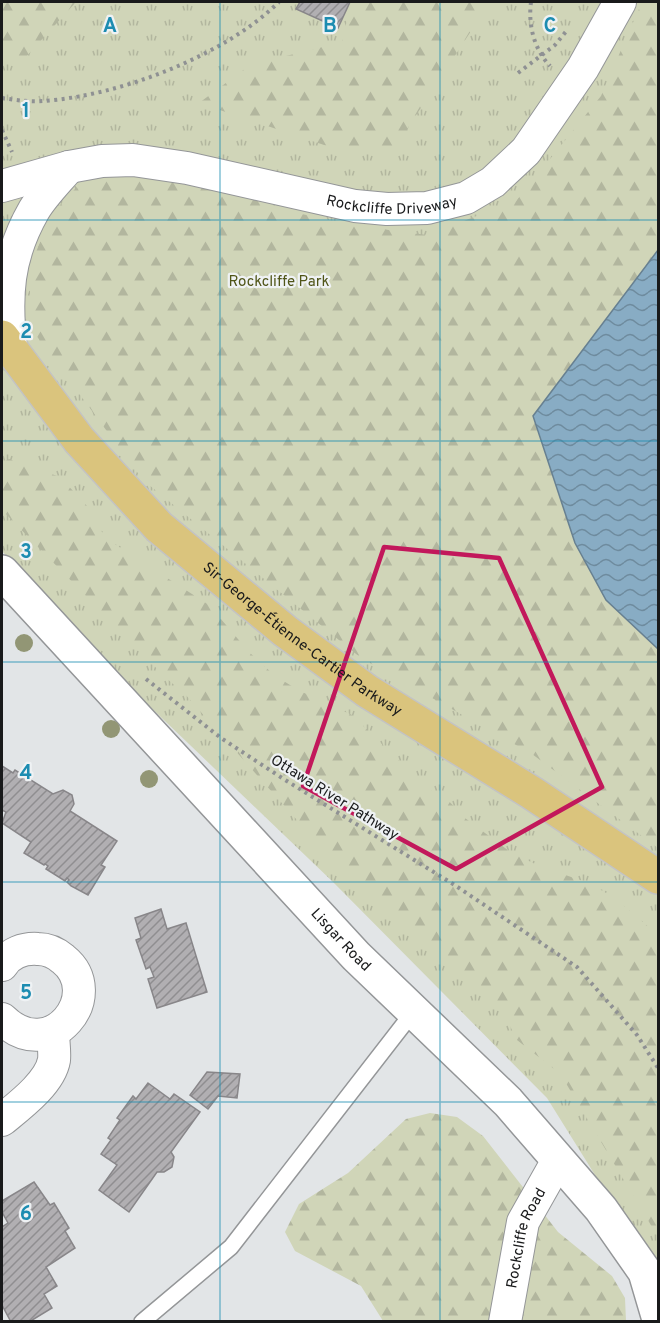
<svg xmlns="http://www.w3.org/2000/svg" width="660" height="1323" font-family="Overpass,sans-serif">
	<defs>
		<pattern id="grass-tufts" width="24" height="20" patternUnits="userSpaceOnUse" patternTransform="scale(1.5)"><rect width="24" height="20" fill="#d0d5b8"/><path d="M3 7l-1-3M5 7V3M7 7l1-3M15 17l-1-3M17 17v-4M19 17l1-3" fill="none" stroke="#b2b69e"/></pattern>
		<pattern id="forest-firs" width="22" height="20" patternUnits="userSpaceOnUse" patternTransform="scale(1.5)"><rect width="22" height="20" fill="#d0d5b8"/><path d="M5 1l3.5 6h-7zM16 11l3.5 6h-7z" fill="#b2b69e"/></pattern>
		<pattern id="water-waves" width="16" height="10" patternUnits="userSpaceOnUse" patternTransform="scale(1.5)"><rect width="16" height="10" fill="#88acc4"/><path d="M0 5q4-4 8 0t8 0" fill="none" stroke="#6e8b9e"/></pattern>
		<pattern id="building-hatch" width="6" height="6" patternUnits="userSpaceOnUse" patternTransform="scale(1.5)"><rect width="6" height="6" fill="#b1afb2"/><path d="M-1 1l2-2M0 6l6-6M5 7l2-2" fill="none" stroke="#8f8e90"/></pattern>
	</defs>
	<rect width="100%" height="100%" fill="#e2e5e7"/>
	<!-- grass -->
	<path fill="url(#grass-tufts)" d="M2,2h656v252l-6,15 -108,108 -31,53 3,96 142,136v610l-53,-81 -58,-93 -214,-216 -238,-228 -93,-103z"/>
	<!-- forest -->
	<path fill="url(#forest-firs)" d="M2,2h74l-51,56 -23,2z
		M355,2h135l-96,147 -49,3 -146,-49 51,-38 92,-23 7,-31z
		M642,2h16v248l-125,166 73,184 52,49v199l-126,-94 -171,-96 -218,-178 -113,-153v-60l21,-52 35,-38 129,7 60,24 76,17 76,10 89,-34 85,-105z
		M9,459l51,18 29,31 13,24 11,11 96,62 40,47 25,23 24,15 54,25 77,75 13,4 23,24 44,33 28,14 54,19 25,15 42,36v302l-91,-152 -13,-16 -37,-29 -13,-26 -199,-174 -8,-20 -113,-127 -18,-15 -164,-168v-47z
		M430,1113l27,4 26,19 75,96 54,44 13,22 1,23h-243l-22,-35 -66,-35 -10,-19 14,-28 49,-31 58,-54z"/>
	<!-- water -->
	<path fill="url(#water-waves)" stroke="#678091" stroke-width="1.5" d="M658,250v399l-52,-49 -31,-57 -42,-127z"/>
	<!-- building -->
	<path fill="url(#building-hatch)" stroke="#888689" stroke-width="1.5" d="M300,2h50l-12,26 -42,-19z
		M2,766l11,7 2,-3 38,24 10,-4 9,5 2,9 -4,7 47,30 -16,24 4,2 -17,28 -17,-9 -4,-4 2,-2 -2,-2 -2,3 -19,-12 2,-3 -3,-2 -1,1 -20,-12 7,-11 -29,-19 4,-11 -4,-2z
		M161,909l6,20 19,-6 21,69 -50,16 -9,-29 6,-2 -4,-10 -4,2 -10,-29 5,-2 -6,-20z
		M207,1072l33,2 -3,24 -19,-2 -10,13 -18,-14z
		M148,1083l22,16 4,-5 26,18 -29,40 3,5 -2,10 -8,5h-7l-28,40 -30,-22 18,-25 -16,-11 10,-14 -3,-2 12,-18 -3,-2 16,-22 3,3z
		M34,1182l16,23 4,-2 15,25 -4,3 10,17 -29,19 11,19 -13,8 8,14 -23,14h-18l-9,-17v-78l6,-4 -6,-11v-11z"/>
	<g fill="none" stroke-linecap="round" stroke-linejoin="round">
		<!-- service casing -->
		<g stroke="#949698" stroke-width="18">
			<path id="service" d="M142,1322l89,-75 183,-236"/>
		</g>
		<!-- minor casing -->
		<g stroke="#949698" stroke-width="34">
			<g id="minor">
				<path id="s1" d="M2,186l67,-19 33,-6 31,-1 54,8 168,38 32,3 40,-1 39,-10 27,-16 33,-31 57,-83 37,-66"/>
				<path d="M11,349c-6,-52 -4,-92 23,-139 9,-15 23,-29 35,-43"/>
				<path d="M2,965c8,-12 22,-17 36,-16 10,0 18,4 25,10 44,35 -12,108 -61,60"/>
				<path d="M2,1120c17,-14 48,-37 52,-60 1,-8 -1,-19 -1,-28"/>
				<path id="s2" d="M505,1322l18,-100 35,-62"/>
			</g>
		</g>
		<!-- tertiary casing -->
		<g stroke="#949698" stroke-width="36">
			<g id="tertiary">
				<path id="s3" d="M2,572l354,384 152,146 93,107 44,63 13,44"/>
			</g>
		</g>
		<!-- primary casing -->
		<g stroke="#c3c3c4" stroke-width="36">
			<g id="primary">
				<path id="s4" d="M2,337l77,103 80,87 126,104 82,60 165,102 126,84"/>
			</g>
		</g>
		<!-- path -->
		<path stroke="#8f9193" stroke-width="4" stroke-dasharray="3 4.5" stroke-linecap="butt" d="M531,2c-3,23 3,47 19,64
			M518,73l37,-28 13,-16
			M2,98c13,2 27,4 41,3 76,-5 181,-45 236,-99
			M2,130l10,22
			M146,679l75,59 61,40 171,106 124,83 60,68 21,33"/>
		<!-- service -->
		<use href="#service" stroke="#fff" stroke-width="15"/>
		<!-- minor -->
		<use href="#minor" stroke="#fff" stroke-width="32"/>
		<!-- tertiary -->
		<use href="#tertiary" stroke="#fff" stroke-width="33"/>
		<!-- primary -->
		<use href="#primary" stroke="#dac47d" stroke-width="33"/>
	</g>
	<!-- trees -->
	<g fill="#929675">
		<circle cx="24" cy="643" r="9"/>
		<circle cx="111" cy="729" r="9"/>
		<circle cx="149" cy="779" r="9"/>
	</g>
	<!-- marked area -->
	<path fill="none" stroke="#c2185b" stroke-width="4.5" stroke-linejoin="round" d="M384,547l115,11 103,229 -146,82 -153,-83z"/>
	<!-- grid -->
	<path fill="none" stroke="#1c8cb1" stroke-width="1.5" stroke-opacity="0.55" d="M220,2v1320M440,2v1320M2,220h656M2,441h656M2,662h656M2,882h656M2,1102h656"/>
	<g text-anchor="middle" stroke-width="4.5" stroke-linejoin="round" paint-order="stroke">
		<!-- street labels -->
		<g font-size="15" fill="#191a1b" stroke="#eff2f4">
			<text dy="5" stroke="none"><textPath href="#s1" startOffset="398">Rockcliffe Driveway</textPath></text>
			<text dy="5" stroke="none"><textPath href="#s4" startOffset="429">Sir-George-Étienne-Cartier Parkway</textPath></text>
			<text transform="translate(335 797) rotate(32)" y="5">Ottawa River Pathway</text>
			<text dy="5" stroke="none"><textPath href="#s3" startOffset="500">Lisgar Road</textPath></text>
			<text dy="5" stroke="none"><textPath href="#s2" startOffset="87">Rockcliffe Road</textPath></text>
		</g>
		<!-- park labels -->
		<g font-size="15" fill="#505518" stroke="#eff2f4">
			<text x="279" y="286">Rockcliffe Park</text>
		</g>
	</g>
	<g font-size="20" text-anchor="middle" font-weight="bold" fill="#1c8cb1" stroke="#eff2f4" stroke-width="4.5" stroke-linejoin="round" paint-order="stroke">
		<text x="110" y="32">A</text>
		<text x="330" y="32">B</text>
		<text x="550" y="32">C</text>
		<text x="26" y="117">1</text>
		<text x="26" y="338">2</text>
		<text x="26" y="558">3</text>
		<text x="26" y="779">4</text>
		<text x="26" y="999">5</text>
		<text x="26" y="1220">6</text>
	</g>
	<!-- border -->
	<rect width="660" height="1323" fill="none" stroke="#191a1b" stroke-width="6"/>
</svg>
